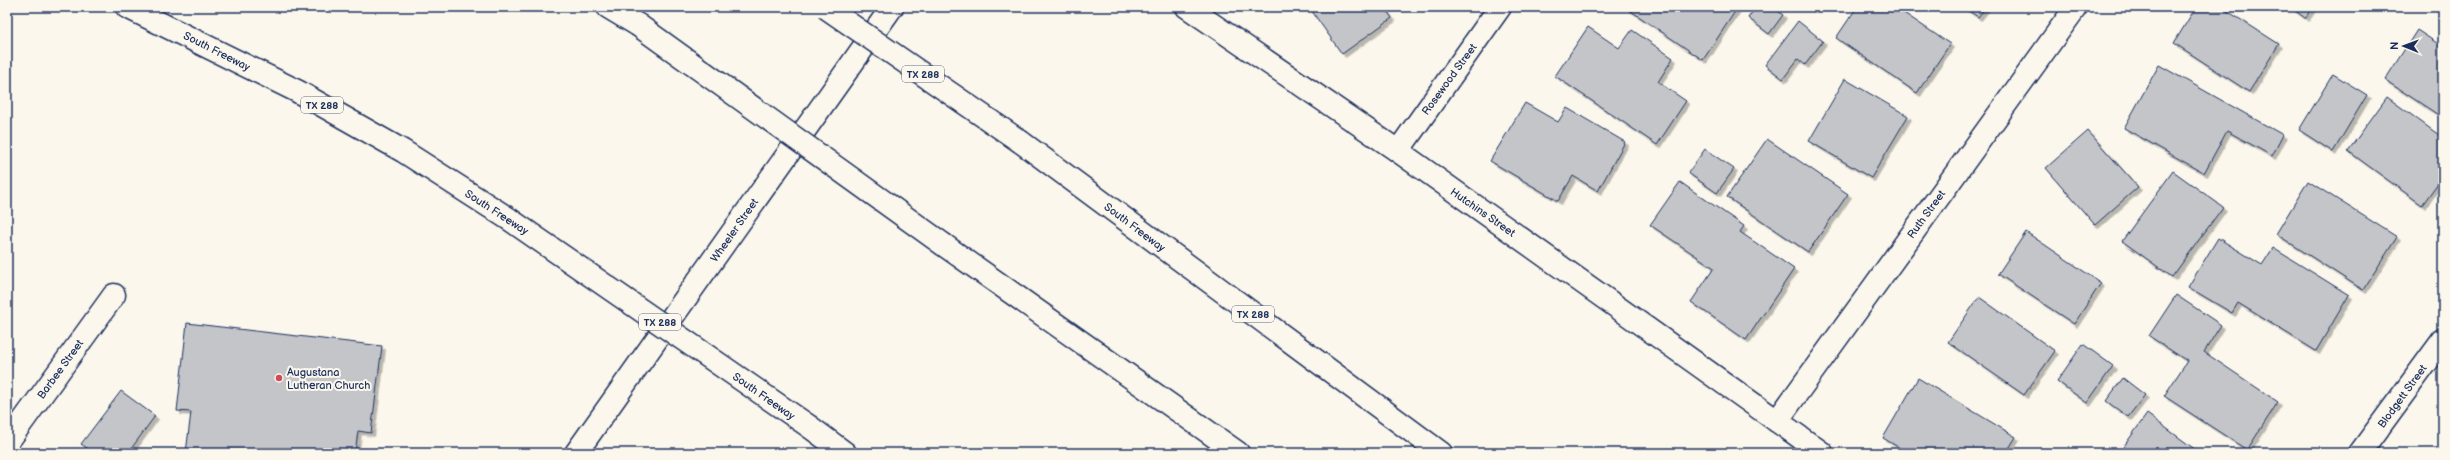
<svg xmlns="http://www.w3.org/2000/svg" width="2450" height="460" font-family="'Balsamiq Sans',sans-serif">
	<defs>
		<filter id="shadow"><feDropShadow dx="3.5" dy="3.5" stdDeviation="0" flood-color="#0004"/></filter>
	</defs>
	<rect width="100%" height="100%" fill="#fbf7ec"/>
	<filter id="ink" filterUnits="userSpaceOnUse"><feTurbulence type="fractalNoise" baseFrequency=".025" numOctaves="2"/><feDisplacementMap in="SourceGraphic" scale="8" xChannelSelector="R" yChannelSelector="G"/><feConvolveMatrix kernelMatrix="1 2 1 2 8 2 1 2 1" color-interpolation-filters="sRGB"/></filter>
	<g filter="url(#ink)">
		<!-- building -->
		<path fill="#c3c5c9" stroke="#1b2f5e" filter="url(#shadow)" d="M1309,7h75l8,11 -50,36z
			M1625,7h113l-35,53z
			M1756,7h17l10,8 -14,19 -21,-16z
			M1857,7h38l55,37 -33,49 -81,-55z
			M1963,7h23l-8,10z
			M2196,7h25l58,37 -30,48 -75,-49z
			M2290,7h23l-8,11z
			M1798,21l25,20 -18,24 -7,-6 -15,20 -18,-14z
			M1588,27l31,21 13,-18 41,28 -15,24 28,19 -29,44 -102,-69z
			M2417,30l26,17v71l-58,-38z
			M2159,65l124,70 -11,21 -45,-25 -23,42 -80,-45z
			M2333,74l34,21 -34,57 -34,-22z
			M1845,79l63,37 -37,62 -62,-37z
			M2387,97l56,41v38l-21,29 -74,-54z
			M1525,103l33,19 9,-14 58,34 -27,49 -25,-15 -15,25 -68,-40z
			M2088,131l50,56 -43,38 -49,-57z
			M1767,139l81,55 -40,58 -81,-55z
			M1705,149l29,20 -17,24 -29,-20z
			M2173,171l50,36 -51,70 -50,-36z
			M2308,181l89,56 -34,53 -87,-56z
			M1680,182l64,44 -4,6 54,37 -48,71 -55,-38 23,-34 -64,-43z
			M2026,232l75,51 -27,41 -76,-50z
			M2218,238l44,27 11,-17 76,47 -33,56 -78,-48 -6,10 -44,-26z
			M2176,295l45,30 -17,27 74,50 -31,48 -83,-54 23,-35 -38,-25z
			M1979,297l76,54 -31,44 -76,-53z
			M187,323l195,23 -11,87 -13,-2 -3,22h-169l5,-41 -14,-1z
			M2083,344l30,22 -26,37 -30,-22z
			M1918,378l98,59 -10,16h-98l-25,-15z
			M2123,378l22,17 -17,22 -22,-16z
			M121,391l34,25 -27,37h-34l-13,-9z
			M2147,414l53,39h-81z"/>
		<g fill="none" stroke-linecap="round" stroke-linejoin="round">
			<!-- minor casing -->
			<g stroke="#1b2f5e" stroke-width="25">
				<path id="minor" d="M1398,151l102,-144
					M1777,421l299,-414
					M7,443l107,-148
					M576,453l316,-446"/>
			</g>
			<!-- major casing -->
			<g stroke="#1b2f5e" stroke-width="25">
				<path id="major" d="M1187,7l211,144 424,302
					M2360,453l83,-113"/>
			</g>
			<!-- highway casing -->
			<g stroke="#1b2f5e" stroke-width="25">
				<path id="highway" d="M127,7l170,84 106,60 106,68
					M608,7l30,18
					M1021,142l420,311
					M944,245l294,208
					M810,427l35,26"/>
			</g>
			<!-- minor -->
			<use href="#minor" stroke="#fbf7ec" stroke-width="22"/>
			<!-- major -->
			<use href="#major" stroke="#fbf7ec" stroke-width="22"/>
			<!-- highway -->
			<use href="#highway" stroke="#fbf7ec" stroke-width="22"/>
			<!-- highway-bridge casing -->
			<g stroke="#1b2f5e" stroke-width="25" stroke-linecap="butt">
				<path id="highway-bridge" d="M825,7l196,135
					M638,25l306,220
					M509,219l301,208"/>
			</g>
			<!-- highway-bridge -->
			<use href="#highway-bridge" stroke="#fbf7ec" stroke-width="22"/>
		</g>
	</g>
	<!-- markers -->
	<circle fill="#d1495b" stroke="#fbf7ec" stroke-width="1.5" cx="279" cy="378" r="4"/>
	<g text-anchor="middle" stroke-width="4" stroke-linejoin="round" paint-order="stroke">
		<!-- shield labels -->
		<g fill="#fbf7ec" stroke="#5e6b89" stroke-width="1">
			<rect x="902" y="66" width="42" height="16" rx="3"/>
			<rect x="301" y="97" width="42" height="16" rx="3"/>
			<rect x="1232" y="306" width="42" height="16" rx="3"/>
			<rect x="639" y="314" width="42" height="16" rx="3"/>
		</g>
		<g font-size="10" font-weight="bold" fill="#1b2f5e">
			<text x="923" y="78">TX 288</text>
			<text x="322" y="109">TX 288</text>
			<text x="1253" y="318">TX 288</text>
			<text x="660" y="326">TX 288</text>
		</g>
		<!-- street labels -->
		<g font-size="11" fill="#1b2f5e" stroke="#fbf7ec">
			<text transform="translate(217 51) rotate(27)" y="4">South Freeway</text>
			<text transform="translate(1449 79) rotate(-54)" y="4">Rosewood Street</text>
			<text transform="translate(497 212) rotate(33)" y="4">South Freeway</text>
			<text transform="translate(1483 212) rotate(35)" y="4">Hutchins Street</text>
			<text transform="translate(1926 214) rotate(-54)" y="4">Ruth Street</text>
			<text transform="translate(1135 227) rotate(37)" y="4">South Freeway</text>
			<text transform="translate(734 230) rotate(-55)" y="4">Wheeler Street</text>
			<text transform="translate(60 369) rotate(-54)" y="4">Barbee Street</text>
			<text transform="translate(764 396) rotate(35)" y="4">South Freeway</text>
			<text transform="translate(2402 396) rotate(-54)" y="4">Blodgett Street</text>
		</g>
		<!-- poi labels -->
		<g font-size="11" fill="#1b2f5e" stroke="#fbf7ec" text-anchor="start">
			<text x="287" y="376">Augustana<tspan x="287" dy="13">Lutheran Church</tspan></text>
		</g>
	</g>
	<!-- margin -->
	<rect width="2450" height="460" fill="none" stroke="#fbf7ec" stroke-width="24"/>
	<rect x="12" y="12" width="2426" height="436" fill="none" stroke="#1b2f5e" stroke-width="1.5" filter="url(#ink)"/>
	<!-- north arrow -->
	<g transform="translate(2404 46) rotate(271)" stroke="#fbf7ec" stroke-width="3" paint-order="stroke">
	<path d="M0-3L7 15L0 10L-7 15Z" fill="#1b2f5e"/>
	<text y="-6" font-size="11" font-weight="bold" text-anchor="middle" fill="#1b2f5e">N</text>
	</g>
</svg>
